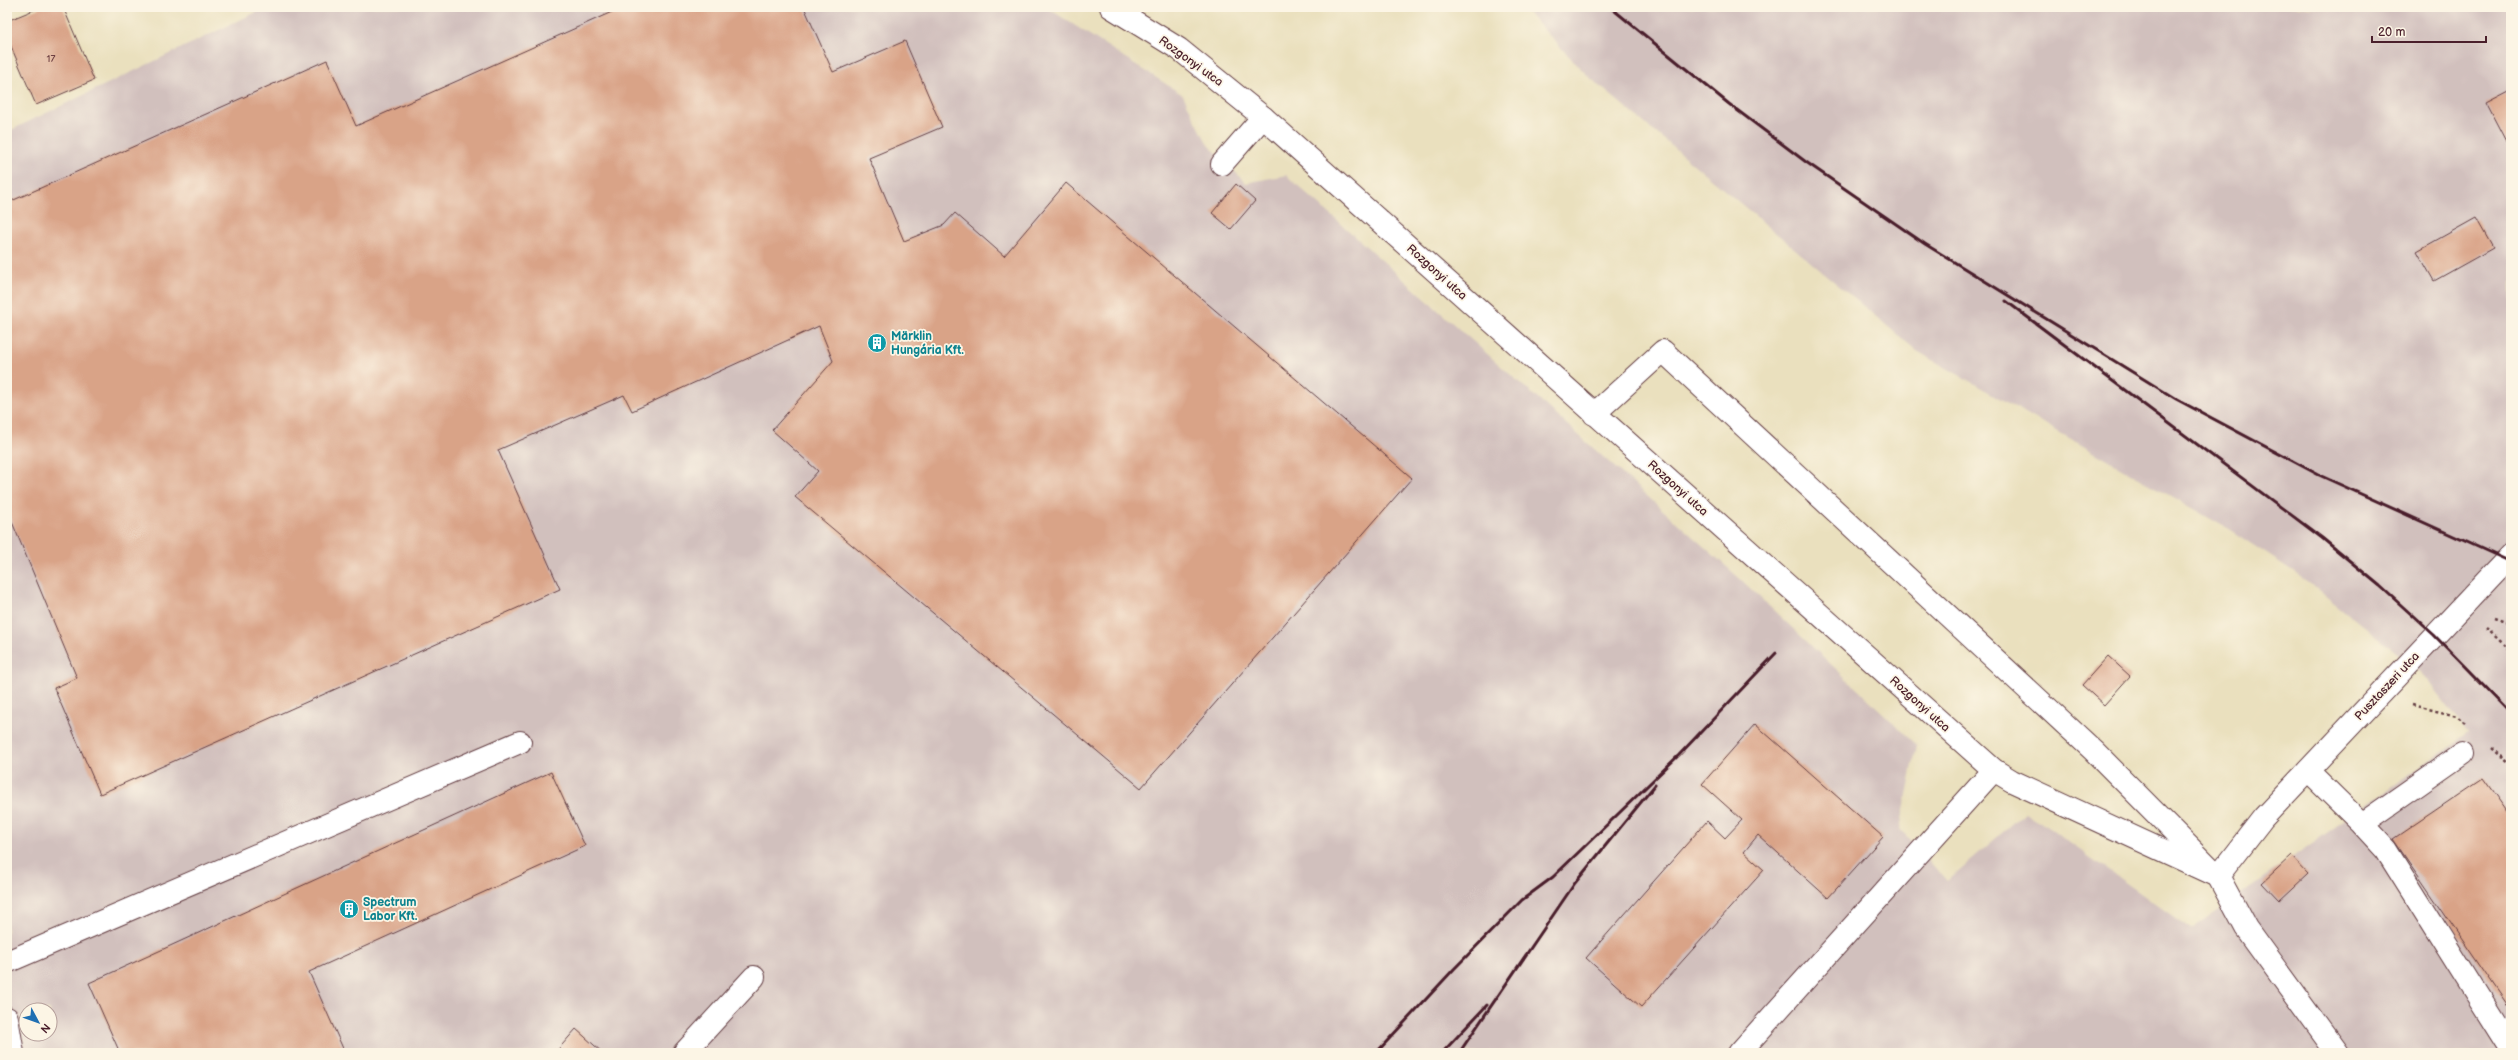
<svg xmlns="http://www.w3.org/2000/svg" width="2518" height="1060" font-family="'Balsamiq Sans',sans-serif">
	<rect width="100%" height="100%" fill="#fcf5e5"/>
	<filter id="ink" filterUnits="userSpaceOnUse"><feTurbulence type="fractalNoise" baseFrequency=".025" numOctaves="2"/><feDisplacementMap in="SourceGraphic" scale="8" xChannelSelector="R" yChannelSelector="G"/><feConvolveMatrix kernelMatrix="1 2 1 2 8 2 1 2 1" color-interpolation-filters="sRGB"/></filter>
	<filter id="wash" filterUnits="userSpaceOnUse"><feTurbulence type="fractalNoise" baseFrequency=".012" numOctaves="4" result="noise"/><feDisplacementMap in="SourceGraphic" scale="16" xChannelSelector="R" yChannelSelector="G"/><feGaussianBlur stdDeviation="0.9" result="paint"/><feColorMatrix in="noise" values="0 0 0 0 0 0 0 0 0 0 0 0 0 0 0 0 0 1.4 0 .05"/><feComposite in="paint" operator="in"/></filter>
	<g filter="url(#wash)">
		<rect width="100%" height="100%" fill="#eae0be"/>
		<!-- industrial -->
		<path fill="#d1c0bd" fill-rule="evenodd" d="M267,7h779l137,88 24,48 39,40 40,-8 451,401 180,169 -17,84 47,52 79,-69 165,117 277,-196 -48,-62 -121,-96 -69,-45 -313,-179 -329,-275 -66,-69h989v1046h-2504v-921zM26,1010h24v24h-24z"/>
		<g id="blocks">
			<!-- building -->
			<path fill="#d9a387" d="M41,7h22l31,73 -58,25 -29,-68v-16z
				M623,7h181l29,65 72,-31 37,86 -73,31 35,83 40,-16 11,-12 49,43 62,-73 346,295 -271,310 -346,-291 23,-26 -46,-41 61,-69 -14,-35 -187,85 -8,-16 -126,55 62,139 -460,205 -46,-106 23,-10 -70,-168v-307l320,-143 29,66z
				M2511,90v61l-25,-48z
				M1236,184l19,17 -24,28 -19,-16z
				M2476,218l17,30 -59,33 -17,-30z
				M2108,656l22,20 -26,29 -22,-20z
				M1755,724l128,113 -55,61 -70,-63 -14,17 20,18 -123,137 -55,-49 121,-137 18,17 17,-18 -40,-36z
				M551,772l34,74 -276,126 36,81h-225l-31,-70z
				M2483,778l28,39v194l-118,-172z
				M2291,856l17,18 -29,27 -17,-18z
				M576,1029l27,24h-48z"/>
		</g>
	</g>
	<g filter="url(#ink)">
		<use href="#blocks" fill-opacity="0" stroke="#623c41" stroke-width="1"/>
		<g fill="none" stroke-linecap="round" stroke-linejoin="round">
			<!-- service casing -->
			<g stroke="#623c41" stroke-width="24">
				<path id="service" d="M1222,164l41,-47
					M1594,414l69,-63 431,400 124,125 28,52 91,125
					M2308,771l54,53 24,26 125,199
					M2362,824l100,-70
					M7,962l513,-220
					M7,1018l6,35
					M684,1053l70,-76
					M1739,1053l255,-283"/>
			</g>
			<!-- minor casing -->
			<g stroke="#623c41" stroke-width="24">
				<path id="minor" d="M1111,7l68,42 84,68 731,653 18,11 206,95 45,-58 248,-263"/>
			</g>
			<!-- path -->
			<path stroke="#623c41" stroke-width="2.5" stroke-dasharray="3 3" stroke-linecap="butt" d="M2494,618l17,6
				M2486,628l25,23
				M2412,705l45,11 8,7
				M2492,748l19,17"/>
			<!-- service -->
			<use href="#service" stroke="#fff" stroke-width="22"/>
			<!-- minor -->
			<use href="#minor" stroke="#fff" stroke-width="22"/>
			<!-- rail -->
			<path stroke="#4a1f2b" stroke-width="3" d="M1610,7l119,97 77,58 119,82 251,155 143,76 192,87
				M2006,301l316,237 58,48 54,49 77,79
				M1376,1053l78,-84 68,-69 31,-23 126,-122 97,-102
				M1442,1053l45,-48
				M1459,1053l116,-170 80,-98"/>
		</g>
	</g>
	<!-- icons -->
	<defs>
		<g id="building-disc" transform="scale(1)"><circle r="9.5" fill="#0f9aa8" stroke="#fcf5e5"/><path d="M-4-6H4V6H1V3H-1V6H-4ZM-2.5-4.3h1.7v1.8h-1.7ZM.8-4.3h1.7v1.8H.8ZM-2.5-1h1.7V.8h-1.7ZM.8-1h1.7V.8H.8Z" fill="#fff"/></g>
	</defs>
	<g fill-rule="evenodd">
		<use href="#building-disc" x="877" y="343"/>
		<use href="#building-disc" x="349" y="909"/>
	</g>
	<g text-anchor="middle" stroke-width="3.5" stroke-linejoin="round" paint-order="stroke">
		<!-- number labels -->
		<g font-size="10" fill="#6e4042">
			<text x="51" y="62">17</text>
		</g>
		<!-- street labels -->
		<g font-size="12" fill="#4a1f2b" stroke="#fcf5e5">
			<text transform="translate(1191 61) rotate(36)" y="4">Rozgonyi utca</text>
			<text transform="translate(1437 272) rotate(42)" y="4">Rozgonyi utca</text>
			<text transform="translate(1678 488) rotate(42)" y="4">Rozgonyi utca</text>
			<text transform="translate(2387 686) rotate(-47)" y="4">Pusztaszeri utca</text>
			<text transform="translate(1920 704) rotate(42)" y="4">Rozgonyi utca</text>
		</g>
		<!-- culture labels -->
		<g font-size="12" font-weight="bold" fill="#0d838f" stroke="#fcf5e5" text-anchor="start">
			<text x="891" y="340">Märklin<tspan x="891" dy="14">Hungária Kft.</tspan></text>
			<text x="363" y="906">Spectrum<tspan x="363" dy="14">Labor Kft.</tspan></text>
		</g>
	</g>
	<!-- margin -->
	<rect width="2518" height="1060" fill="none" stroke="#fcf5e5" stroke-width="24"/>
	<!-- north arrow -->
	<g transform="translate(38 1022) rotate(131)"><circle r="19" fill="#fcf5e5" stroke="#b59f9b"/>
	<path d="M0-3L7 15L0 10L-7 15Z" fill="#1f6fb2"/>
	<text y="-6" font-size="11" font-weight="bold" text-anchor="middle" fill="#4a1f2b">N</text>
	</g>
	<!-- scale -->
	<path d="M2372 36v6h114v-6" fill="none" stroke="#4a1f2b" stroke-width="2"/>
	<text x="2378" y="36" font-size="12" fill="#4a1f2b" stroke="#fcf5e5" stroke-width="3" paint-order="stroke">20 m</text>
</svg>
